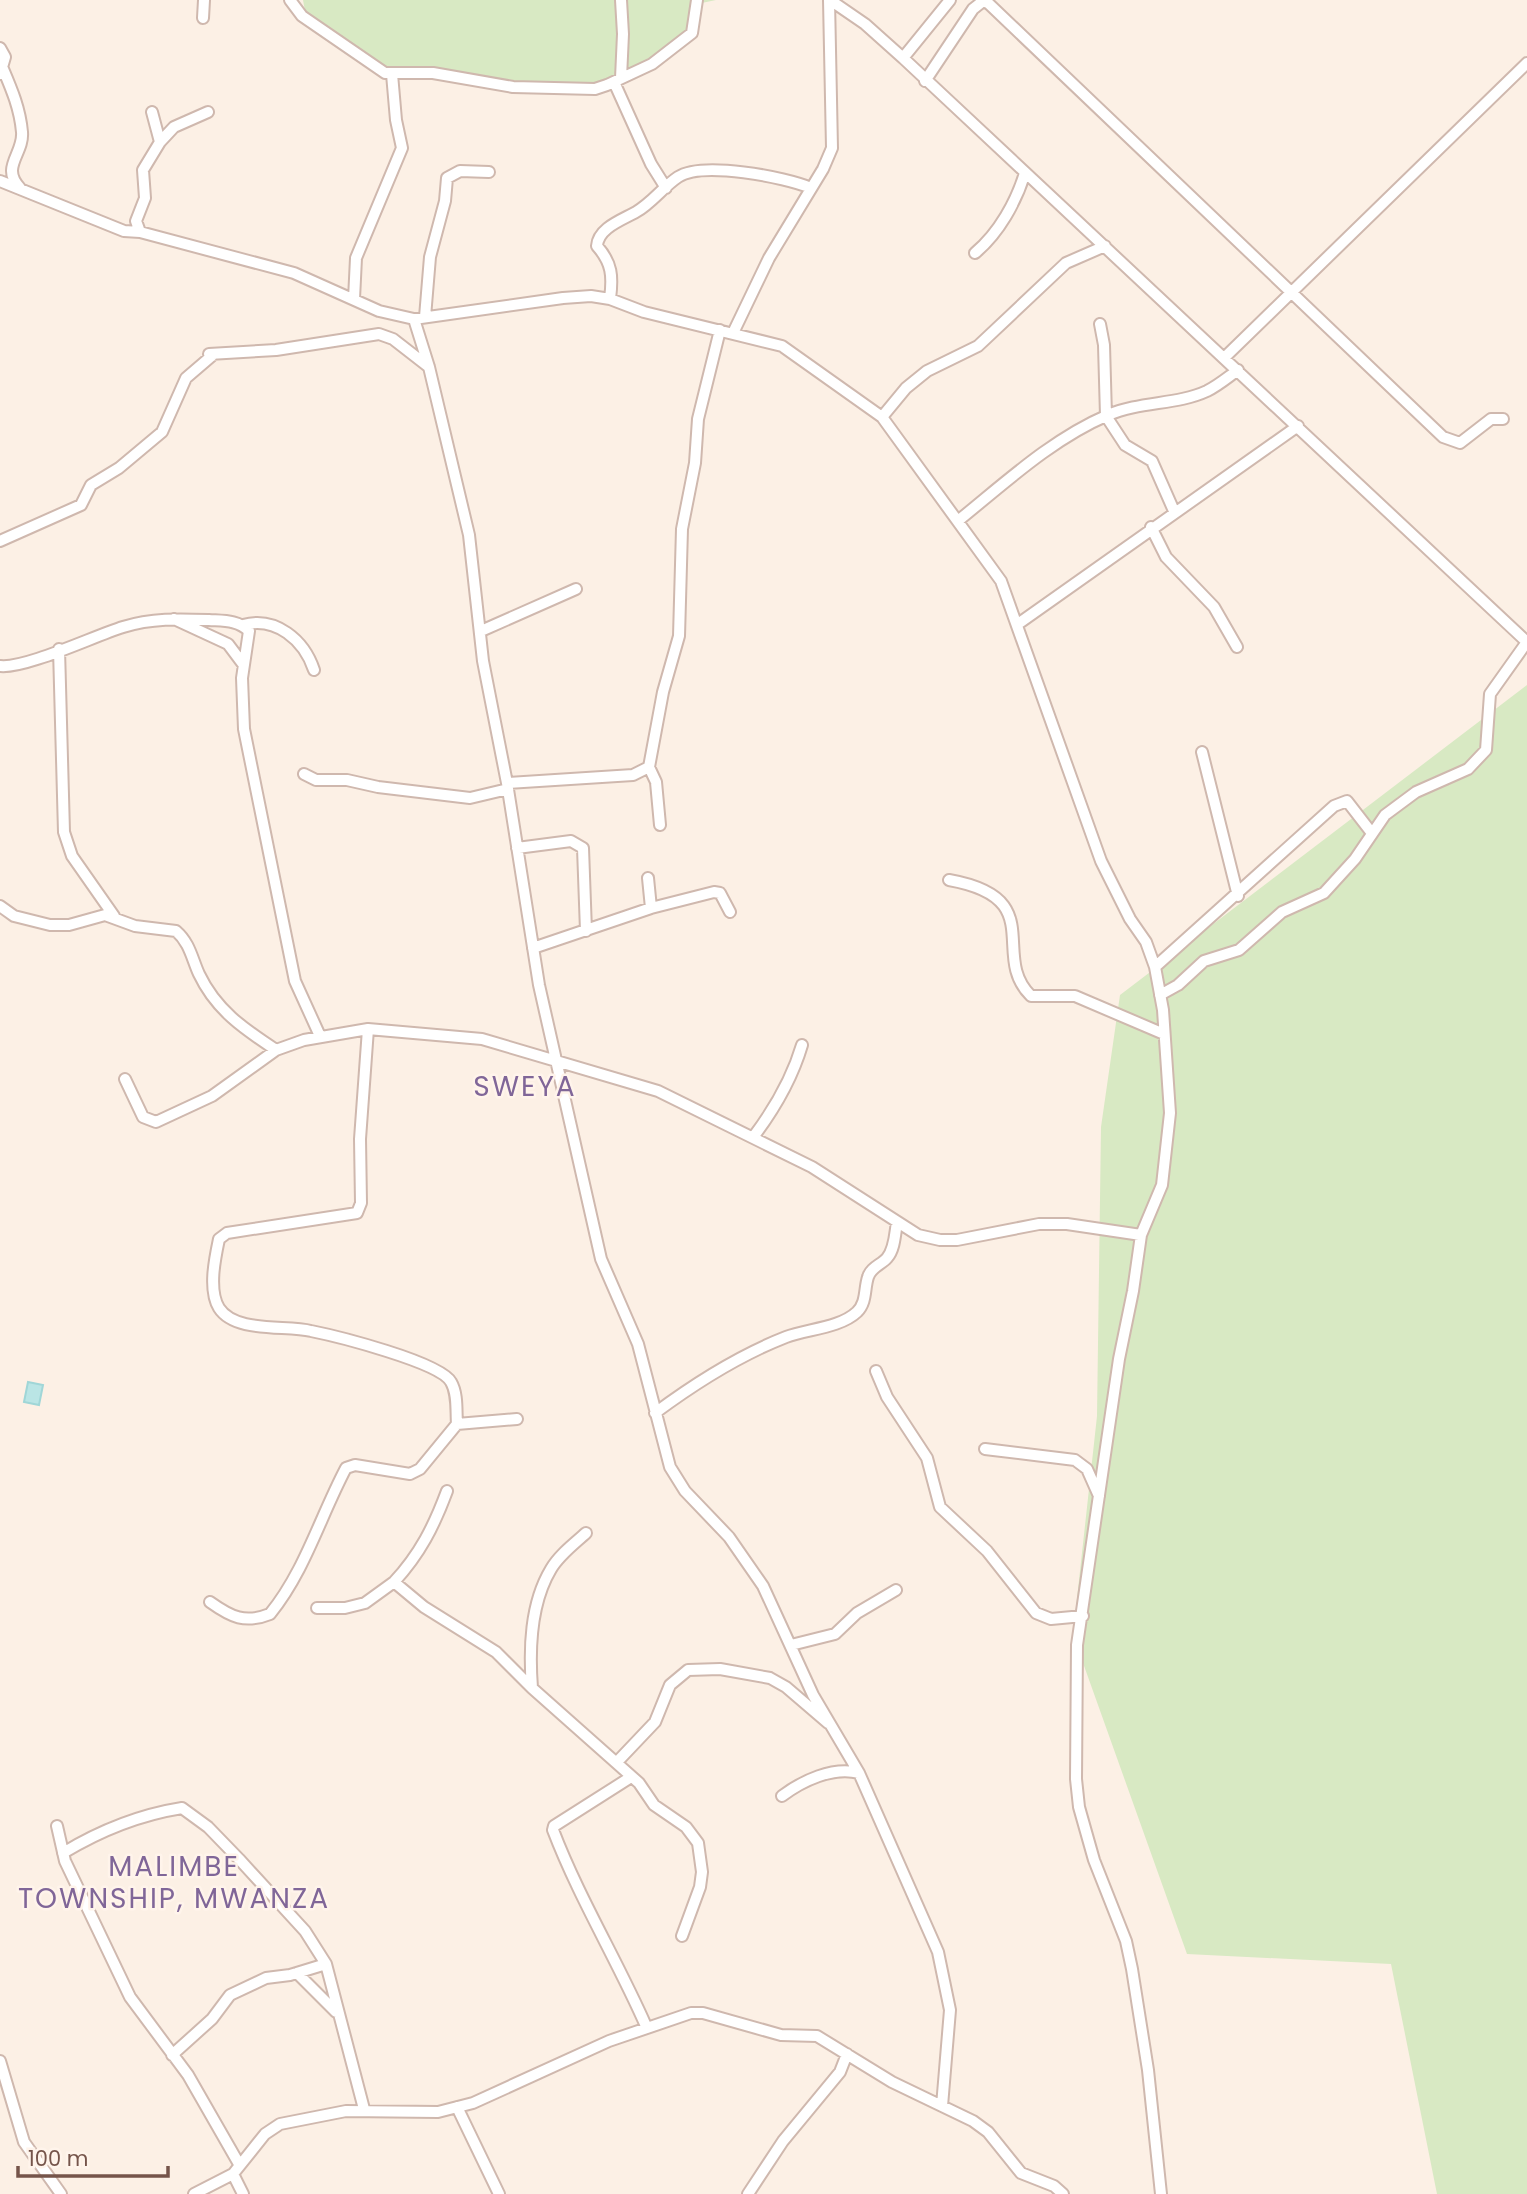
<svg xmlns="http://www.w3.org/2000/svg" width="1527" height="2194" font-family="Poppins,sans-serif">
	<rect width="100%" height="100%" fill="#fcf0e5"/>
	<!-- green -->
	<path fill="#d8e9c3" d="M303,0h413l-19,4c-3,8 -4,19 -9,27 -10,21 -78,50 -100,56l-198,-17 -85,-59z
		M1527,685v1509h-90l-46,-230 -204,-10 -114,-319 24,-219 4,-289 19,-132z"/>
	<!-- water -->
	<path fill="#bae5e5" stroke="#a0d6d7" stroke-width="2" d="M28,1382l15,3 -4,20 -15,-3z"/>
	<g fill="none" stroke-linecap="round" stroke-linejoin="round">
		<!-- street casing -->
		<g stroke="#cfb8ae" stroke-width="14">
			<path id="street" d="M290,0l12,16 83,57h48l80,14 82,2 12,-4 45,-21 40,-31 5,-33
				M621,0l2,34 -2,44
				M830,0l35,24 38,34 624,584
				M203,18l1,-18
				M0,48l5,9 -5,17
				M903,58l47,-58
				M3,69c9,21 17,40 19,63 2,22 -22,35 -2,56
				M925,81l48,-72 10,-8 5,2 455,434 17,6 31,-24h12
				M614,82l37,82 15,24
				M160,142l14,-15 34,-15
				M0,181l124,50 16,1 154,41 85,38 35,8 149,-21 28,-2 19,3 34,13 138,34 100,71 119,164 100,280 29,58 16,23 9,25 8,43 7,103 -8,72 -21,50 -8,56 -14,68 -42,286 -1,134 3,28 15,53 32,81 6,28 16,101 13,124
				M140,232l-4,-11 9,-23 -2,-28 17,-28 -8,-30
				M975,253c24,-20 41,-51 50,-80
				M354,299l2,-41 46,-110 -6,-28 -4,-46
				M610,299c3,-23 2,-36 -13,-53 1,-18 25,-26 39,-34 16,-9 27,-25 42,-35 24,-16 107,0 133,11
				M425,317l5,-60 15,-56 2,-23 13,-7 29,1
				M414,319l15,48 40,168 14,126 24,122 32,202 62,274 37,85 32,123 15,24 44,46 34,49 50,109 46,78 79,179 12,58 -8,96
				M1100,324l4,21 2,71 19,29 27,16 22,50
				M733,333l36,-75 54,-89 9,-21 -3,-148
				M209,354l67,-4 103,-16 14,5 36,28
				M1225,357l302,-294
				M882,417l24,-29 21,-17 51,-25 88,-83 39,-17
				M959,520c47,-38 93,-81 149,-105 33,-14 69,-10 99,-24 12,-6 21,-14 31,-21
				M1151,527l15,30 48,50 23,40
				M0,541l81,-36 10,-20 28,-17 43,-36 24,-54 28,-24
				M174,619l54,25 15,20
				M1018,624l280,-198
				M243,625c33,-9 61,15 71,45
				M481,631l95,-42
				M59,649l5,183 8,24 42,60
				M0,666c25,3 94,-30 123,-39 29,-9 56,-8 86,-7 15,1 29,0 40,11l-7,47 2,51 51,252 25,55
				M1202,752l36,144
				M649,767l7,15 4,43
				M304,774l12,6h31l31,7 92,11 38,-9
				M507,783l126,-8 16,-8 14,-75 16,-56 3,-107 13,-66 3,-44 22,-89
				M517,848l54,-7 12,7 3,83
				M648,878l3,30
				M949,880c101,18 40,75 82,116h44l89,38
				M0,906l14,10 36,9h19l36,-10 30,11 41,5c14,12 16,28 23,43 17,36 45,55 77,76
				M533,948l118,-40 63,-16 6,1 10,19
				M1155,967l179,-161 13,-5 24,31
				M1160,995l18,-10 26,-24 35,-11 43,-38 42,-19 31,-34 30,-44 31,-23 52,-23 18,-19 4,-56 37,-52
				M125,1079l18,38 13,5 56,-26 64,-46 28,-10 64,-11 114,10 176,52 154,76 106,68 22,5h17l82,-16h28l74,11
				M754,1136c21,-28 38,-57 48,-91
				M876,1371l11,26 40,61 13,49 47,44 49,62 15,6 32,-3
				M655,1413c39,-29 85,-58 131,-76 21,-8 54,-9 71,-25 10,-10 7,-23 11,-35 3,-10 13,-12 19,-19 8,-9 8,-25 10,-36
				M457,1424l60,-5
				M985,1449l90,11 12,9 12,27
				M586,1533c-12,11 -27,22 -35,36 -21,35 -22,80 -19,119l107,95 15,22 32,22 12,16 4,29 -2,15 -18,49
				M394,1582c26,-28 40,-56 53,-91
				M210,1602c21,15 35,22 60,12 35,-43 50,-97 76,-146l9,-3 55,9 10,-5 37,-45c-1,-13 1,-30 -6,-42 -11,-20 -115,-46 -140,-51 -26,-6 -76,2 -92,-23 -11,-18 -4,-50 0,-69l8,-6 130,-20 4,-10 -1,-64 8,-110
				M317,1608h28l20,-5 29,-21 30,25 72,45 36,36
				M791,1645l44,-11 22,-21 39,-23
				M617,1762l38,-40 15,-37 18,-15 32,-1 50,9 16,9 42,36
				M631,1777l-77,49 -1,4c26,68 64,130 93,196
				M782,1796c20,-15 51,-30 77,-23
				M57,1826l8,35 65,136 58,78 51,89
				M63,1853c38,-23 75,-38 119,-45l26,19 31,32 66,72 21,33 38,145
				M297,1973l39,39
				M172,2055l40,-36 18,-24 36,-17 24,-3 36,-11
				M0,2061l24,81 37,52
				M457,2107l42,87
				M233,2174l10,20
				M194,2194l39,-20 32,-40 15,-10 66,-13 92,1 35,-9 136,-62 82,-28h12l78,22 36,1 75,46 81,39 15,11 33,41 33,13 9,8
				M748,2194l35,-53 57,-69 7,-18"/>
		</g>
		<!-- street -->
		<use href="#street" stroke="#fff" stroke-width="10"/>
	</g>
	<g text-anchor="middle" stroke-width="5" stroke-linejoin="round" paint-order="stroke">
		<!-- quarter labels -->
		<g font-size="28" letter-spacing="2" fill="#806698" stroke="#fff4eb">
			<text x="525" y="1096">SWEYA</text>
			<text x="174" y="1876">MALIMBE<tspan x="174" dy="32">TOWNSHIP, MWANZA</tspan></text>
		</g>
	</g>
	<!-- scale -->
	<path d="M18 2166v10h150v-10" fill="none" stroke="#75544a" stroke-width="3.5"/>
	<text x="28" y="2166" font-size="21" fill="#75544a" stroke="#fff4eb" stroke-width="5" paint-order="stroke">100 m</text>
</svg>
